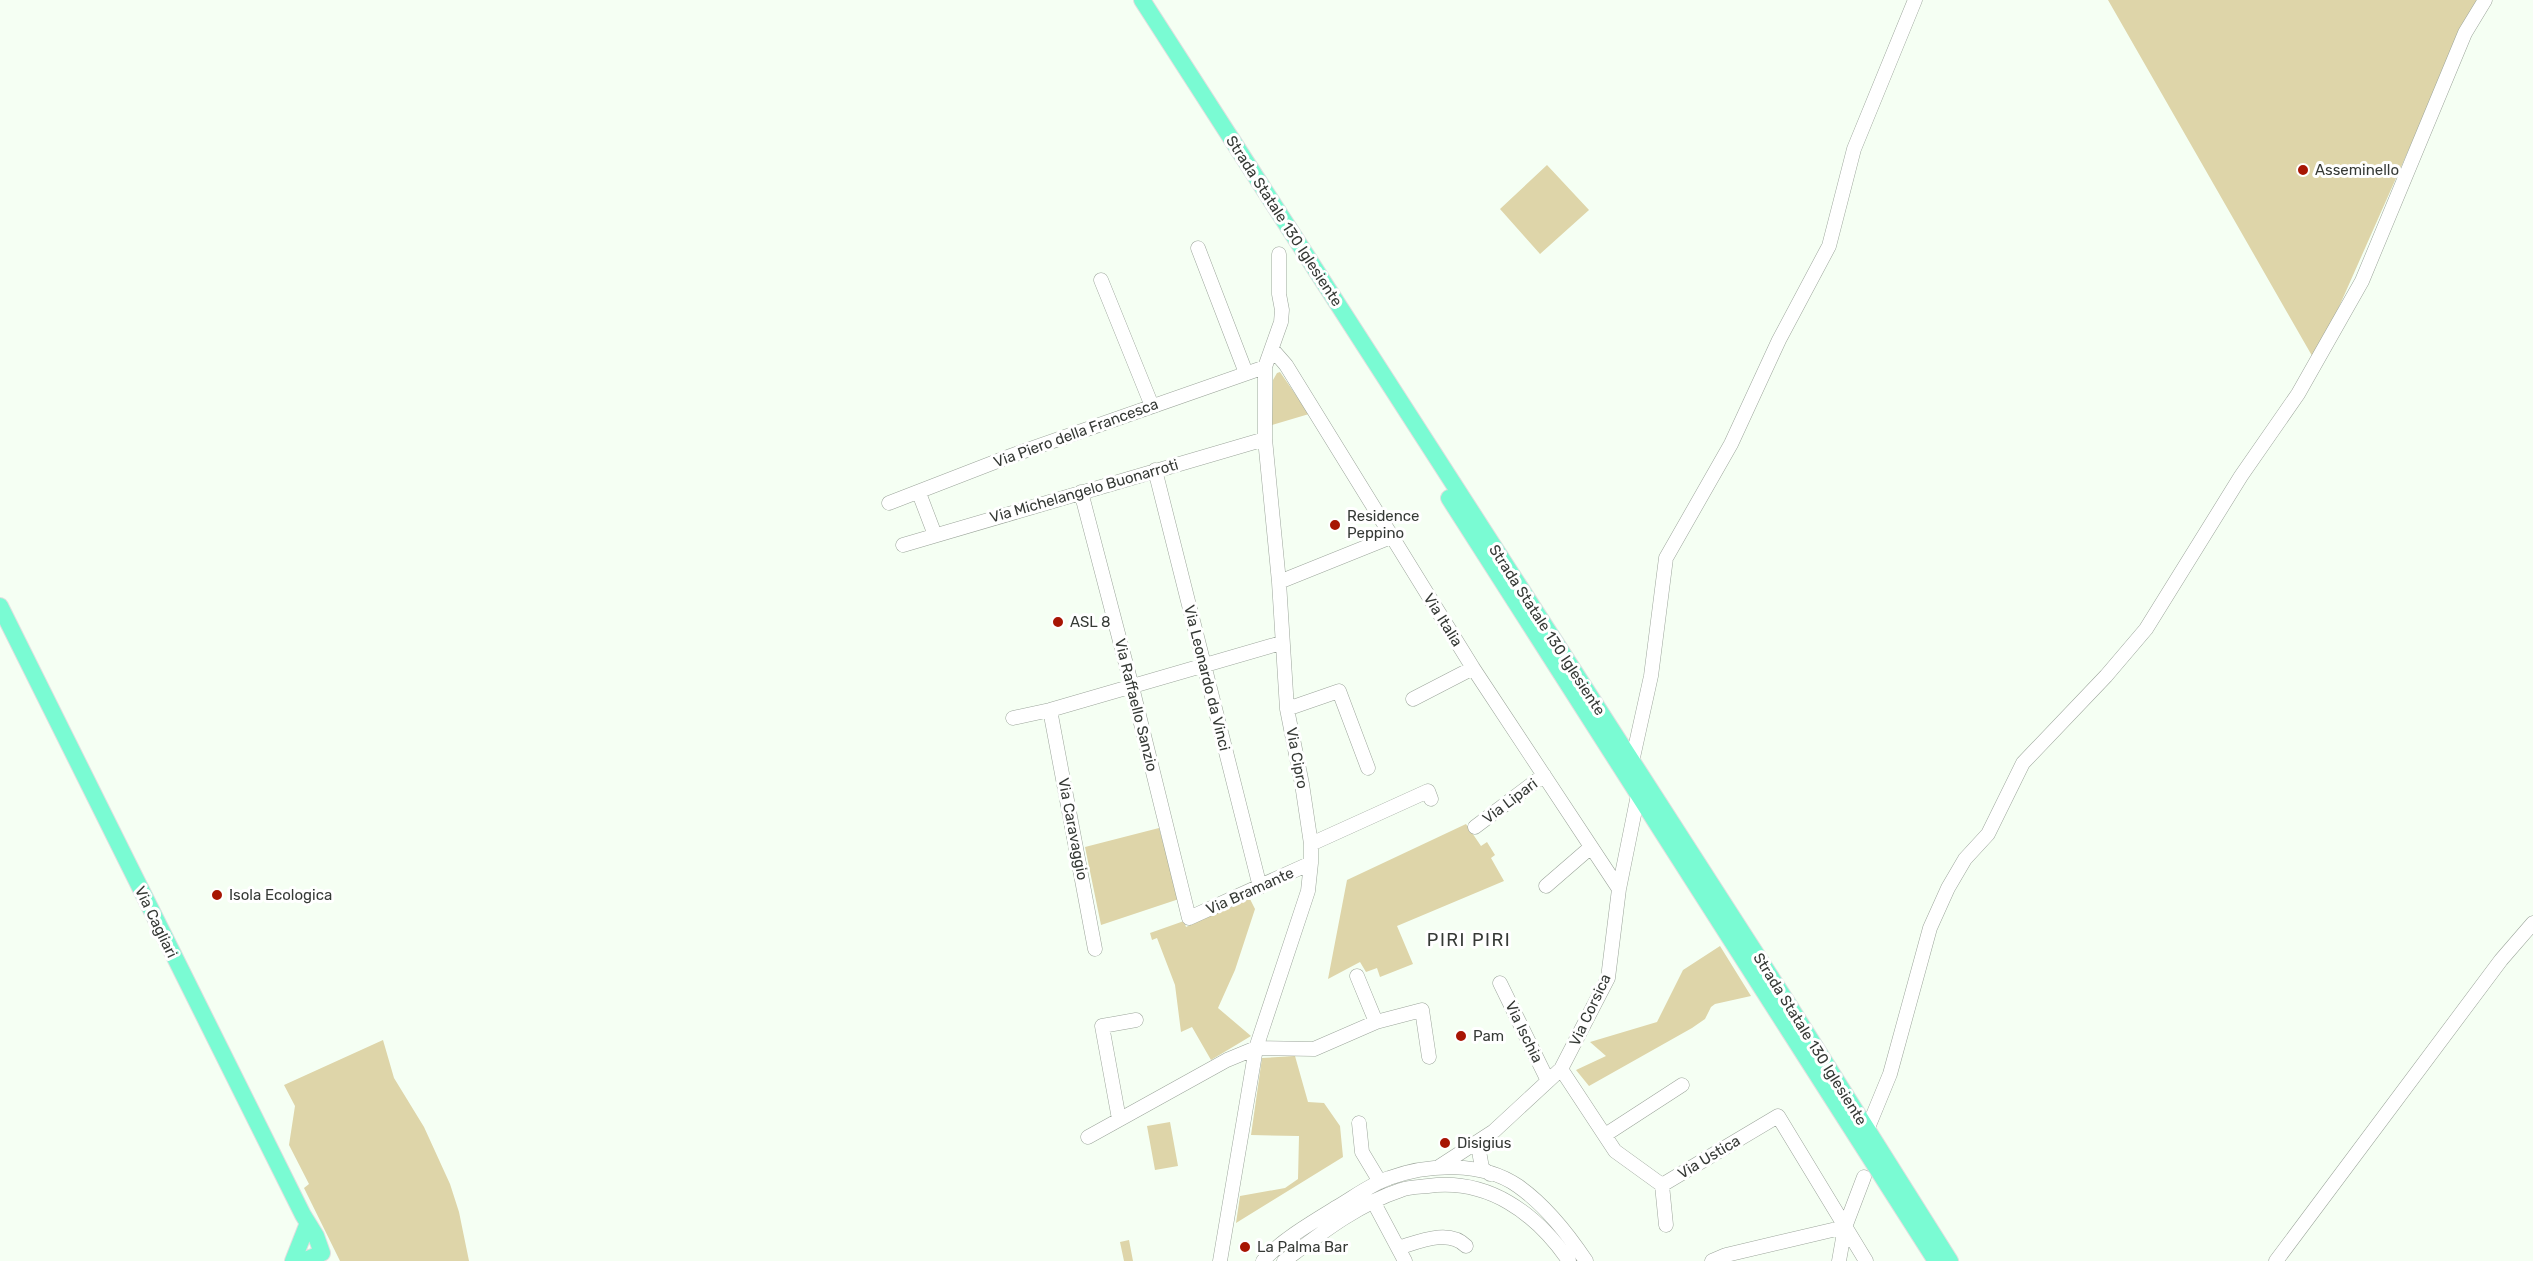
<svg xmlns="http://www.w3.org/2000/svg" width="2533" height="1261" font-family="Rubik,sans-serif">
	<rect width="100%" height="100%" fill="#f5fff3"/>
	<!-- green -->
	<path fill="#ded5a9" d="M2108,0h371l-35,70 -129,291z
		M1547,165l42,45 -49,44 -40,-45z
		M1280,372l29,42 -37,11 1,-45 4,-7z
		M1466,824l15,22 6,-4 8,13 -4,3 13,23 -107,45 16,38 -33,13 -3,-9 -11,4 -6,-10 -32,17 19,-99z
		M1159,828l20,71 -78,26 -16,-78z
		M1249,897l6,12 -20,61 -17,38 33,28 -40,24 -19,-33 -11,5 -6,-47 -18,-47 -5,2 -2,-7 34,-12 2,6z
		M1720,946l31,50 -36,8 -4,3 -6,12 -13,9 -103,58 -13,-16 30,-14 -16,-14 67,-20 26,-52z
		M383,1040l11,38 30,49 26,57 9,28 10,49h-129l-36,-73 5,-4 -20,-39 6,-39 -11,-21z
		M1295,1056l13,46 16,1 16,23 3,31 -107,66 4,-27 45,-8 13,-9 1,-43 -48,-1 11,-77z
		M1170,1122l8,44 -23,4 -8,-44z
		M1129,1240l4,21h-9l-4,-19z"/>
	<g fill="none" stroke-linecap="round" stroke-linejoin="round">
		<!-- minor casing -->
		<g stroke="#9ca59b" stroke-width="15">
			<path id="minor" d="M1198,248l48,125
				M1101,280l51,126
				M1272,349l14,16 187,303 146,221
				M1155,470l105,417
				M1081,492l51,195 57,231 122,-55
				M919,493l16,42
				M889,503l124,-48 252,-88
				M903,545l362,-106
				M1279,582l112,-45
				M1413,699l60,-31
				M1287,709l52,-18 29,77
				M1050,710l45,239
				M1013,718l37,-8 231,-67
				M1632,762l19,-86 15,-118 65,-114 48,-104 50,-94 25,-97 61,-149
				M1475,827l69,-52
				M1311,844l117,-53 3,8
				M1546,886l45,-39
				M1357,976l19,46
				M1500,983l48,98
				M1561,1069l54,82 47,34 116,-69 88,145
				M1119,1119l-17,-93 34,-6
				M1359,1123l3,29 18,30
				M1867,1130l23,-56 40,-146 18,-40 17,-29 23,-25 35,-71 83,-87 40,-47 95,-153 57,-82 64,-113 103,-248 20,-33
				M1605,1135l77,-50
				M1088,1137l139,-77 29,-12 58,1 62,-27 46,-12 7,47
				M1489,1138l-10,13 3,17 8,6
				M1440,1166l54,-35 67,-62 47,-91 11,-89 19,-94
				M1662,1185l4,40
				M1373,1201l32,60
				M1398,1248c20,-6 51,-20 68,-2
				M1220,1261l36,-213 52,-157 3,-28v-19l-9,-60 -15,-75 -8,-127 -14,-143v-72l16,-45 1,-12 -3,-16v-40
				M1263,1261c17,-20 51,-40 74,-54 17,-10 34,-23 52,-29 39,-14 93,-17 129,8 27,19 50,48 68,75
				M1284,1261c36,-27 74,-57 117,-71 8,-3 18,-3 27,-4 60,-8 108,27 141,75
				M1712,1261l14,-6 119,-28
				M1839,1261l6,-34 19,-50
				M2276,1261l225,-301 32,-37"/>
		</g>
		<!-- major casing -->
		<g stroke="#dfdfdf" stroke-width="18">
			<path id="major" d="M1142,0l645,1002 163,259
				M1449,498l487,763
				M0,606l303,609 13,21 6,17 -19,8
				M293,1261l15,-38"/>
		</g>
		<!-- minor -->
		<use href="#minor" stroke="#fff" stroke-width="14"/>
		<!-- major -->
		<use href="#major" stroke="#7afbd3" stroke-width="16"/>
	</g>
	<!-- markers -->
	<g fill="#a71503" stroke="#fff" stroke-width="2">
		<circle cx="2303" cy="170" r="6"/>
		<circle cx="1335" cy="525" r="6"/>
		<circle cx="1058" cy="622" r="6"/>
		<circle cx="217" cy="895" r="6"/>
		<circle cx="1461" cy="1036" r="6"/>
		<circle cx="1445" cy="1143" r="6"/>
		<circle cx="1245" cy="1247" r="6"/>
	</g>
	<g text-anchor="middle" stroke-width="6" stroke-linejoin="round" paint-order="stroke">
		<!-- poi labels -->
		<g font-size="15" fill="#363a36" stroke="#fff" text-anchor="start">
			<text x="2315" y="175">Asseminello</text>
			<text x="1347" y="521">Residence<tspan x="1347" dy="17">Peppino</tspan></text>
			<text x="1070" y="627">ASL 8</text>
			<text x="229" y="900">Isola Ecologica</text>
			<text x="1473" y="1041">Pam</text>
			<text x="1457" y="1148">Disigius</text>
			<text x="1257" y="1252">La Palma Bar</text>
		</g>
		<!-- street labels -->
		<g font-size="15" fill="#363a36" stroke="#fff">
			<text transform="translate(1284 221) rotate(57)" y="5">Strada Statale 130 Iglesiente</text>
			<text transform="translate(1076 433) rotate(-20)" y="5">Via Piero della Francesca</text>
			<text transform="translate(1084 491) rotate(-16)" y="5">Via Michelangelo Buonarroti</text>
			<text transform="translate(1443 620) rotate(58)" y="5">Via Italia</text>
			<text transform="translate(1547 630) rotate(57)" y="5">Strada Statale 130 Iglesiente</text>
			<text transform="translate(1207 678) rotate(76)" y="5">Via Leonardo da Vinci</text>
			<text transform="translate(1136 705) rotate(76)" y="5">Via Raffaello Sanzio</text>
			<text transform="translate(1297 758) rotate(79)" y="5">Via Cipro</text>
			<text transform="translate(1510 801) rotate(-37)" y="5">Via Lipari</text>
			<text transform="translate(1073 829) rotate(79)" y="5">Via Caravaggio</text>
			<text transform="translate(1250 891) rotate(-24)" y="5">Via Bramante</text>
			<text transform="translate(156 922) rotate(64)" y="5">Via Cagliari</text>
			<text transform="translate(1590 1010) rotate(-65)" y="5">Via Corsica</text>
			<text transform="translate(1524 1032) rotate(64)" y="5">Via Ischia</text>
			<text transform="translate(1810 1039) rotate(58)" y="5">Strada Statale 130 Iglesiente</text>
			<text transform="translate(1709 1157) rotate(-31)" y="5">Via Ustica</text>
		</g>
		<!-- quarter labels -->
		<g font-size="18" letter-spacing="1.5" fill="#363a36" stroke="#fff">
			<text x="1469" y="946">PIRI PIRI</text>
		</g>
	</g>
</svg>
